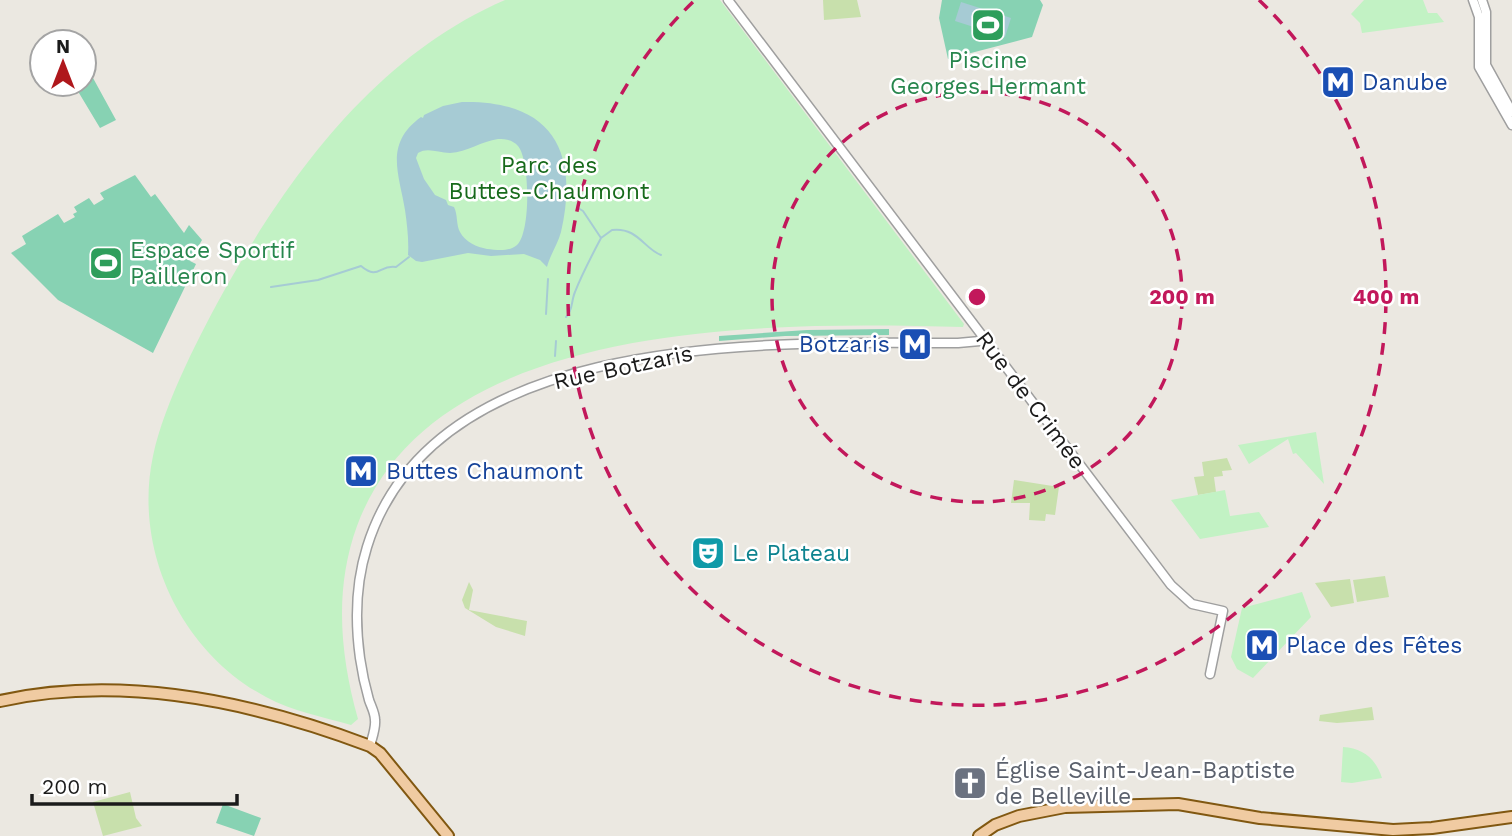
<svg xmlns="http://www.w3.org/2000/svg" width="1512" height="836" font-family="'Work Sans',sans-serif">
	<rect width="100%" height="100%" fill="#ebe8e1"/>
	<!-- grass -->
	<path fill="#c8e0ac" d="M823,0h34l4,17 -37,3z
		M1227,458l5,12 -10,1 1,5 -9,1 2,15 -18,3 -4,-18 10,-1 -2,-14z
		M1014,480l45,7 -4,28 -9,-1 -1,7 -16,-1 1,-17h-19z
		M1385,576l4,21 -32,5 -4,-22z
		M1350,579l4,24 -23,4 -16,-24z
		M469,582l4,8 -4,20 58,11 -2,15 -29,-9 -31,-19 -3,-8z
		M1372,707l2,13 -37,3 -18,-2 1,-6z
		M130,792l6,26 6,8 -39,10 -10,-34z"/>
	<!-- park -->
	<path fill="#c2f2c4" d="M505,0h215l244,324 -1,3c-184,-4 -528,-13 -606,199 -23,63 -17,129 1,193l-7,6c-28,-8 -59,-14 -85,-28 -85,-45 -133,-147 -113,-241 11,-53 49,-126 76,-174 66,-115 151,-228 276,-282z
		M1364,0h59l5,13h9l7,9 -82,11 -2,-10 -9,-9z
		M1316,432l8,52 -28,-31 -3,1 -5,-15 -39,25 -11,-19z
		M1225,490l5,26 29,-4 10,15 -69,12 -29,-39z
		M1302,592l9,25 -58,61 -16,-9 -6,-12 11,-49z
		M1343,747c20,1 33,12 39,31l-30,5 -11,-1z"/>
	<!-- pitch -->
	<path fill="#87d2b3" d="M942,0h98l3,5 -11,32 -84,22 -9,-41z
		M93,78l23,42 -16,8 -24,-40z
		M135,175l16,22 4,-3 29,39 5,-8 13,15 -12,21 6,3 -43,89 -95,-53 -47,-47 15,-9 -4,-8 36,-22 6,9 11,-6 -2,-3 4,-2 -3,-5 15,-9 5,7 10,-6 -4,-6z
		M889,329v6l-104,1 -66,5v-5l88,-6z
		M223,804l38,14 -7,18 -38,-13z"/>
	<!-- water -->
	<path fill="#a6cbd4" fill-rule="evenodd" d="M961,2l50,16 -6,19 -50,-16z
		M462,102c88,-2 118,47 99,130 -3,12 -11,23 -14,35l-7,-7 -16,-6 -33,2 -23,-3 -46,9 -6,-1 -8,-6c1,-15 -1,-31 -3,-45 -6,-37 -21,-66 16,-93l2,1 1,-3 19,-9zM498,139c8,0 15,1 20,7 12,14 13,86 -1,99 -8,7 -20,5 -30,4 -10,-2 -22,-7 -27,-17 -4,-7 -2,-17 -6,-25l-6,-2 -2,-5 -11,-5 -11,-16 -8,-21 2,-5c10,-6 20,0 32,0 17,-1 32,-12 48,-14z"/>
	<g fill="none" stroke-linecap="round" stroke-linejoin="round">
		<!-- stream -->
		<path stroke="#a6cbd4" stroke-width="2" d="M578,208l5,3 18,27 11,-8c26,-3 32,19 49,25
			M271,287l47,-7 43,-14c18,15 18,-2 35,1l13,-10
			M546,314l2,-35
			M566,317c7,-6 5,-16 9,-25 7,-18 17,-37 26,-54
			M555,356l1,-15"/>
		<!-- minor casing -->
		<g stroke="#9f9f9f" stroke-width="11">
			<path id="minor" d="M728,0l443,585 21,19 31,7 -13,63
				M1473,0l6,17v50l33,58
				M1482,0l4,12v53l26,47
				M370,746c2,-8 6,-18 5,-26 0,-7 -4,-14 -6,-20 -4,-14 -7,-28 -9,-42 -5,-36 -4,-76 7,-111 68,-220 408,-204 591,-204l22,-2 5,-4"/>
		</g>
		<!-- major casing -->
		<g stroke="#815811" stroke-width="14">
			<path id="major" d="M0,701c123,-27 254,1 370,45l10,7 68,83
				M979,836l16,-11 24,-9 46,-9 113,-3 82,14 133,12 39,-2 80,-11"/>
		</g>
		<!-- minor -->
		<use href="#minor" stroke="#fff" stroke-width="8"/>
		<!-- major -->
		<use href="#major" stroke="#f0cba2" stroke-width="10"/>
	</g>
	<!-- distance rings -->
	<g fill="none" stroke="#c2185b" stroke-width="3.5" stroke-dasharray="12 9">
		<circle cx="977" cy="297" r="205"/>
		<path d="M1259 0A409 409 0 1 1 695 0"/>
	</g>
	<!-- icons -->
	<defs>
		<g id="stadium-square" transform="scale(1.75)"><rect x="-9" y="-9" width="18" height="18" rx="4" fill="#2e9e5b" stroke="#fff"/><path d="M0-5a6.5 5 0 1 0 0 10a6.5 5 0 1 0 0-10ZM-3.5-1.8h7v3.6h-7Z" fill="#fff"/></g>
		<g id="metro-square" transform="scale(1.75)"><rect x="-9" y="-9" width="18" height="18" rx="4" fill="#1a4fb4" stroke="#fff"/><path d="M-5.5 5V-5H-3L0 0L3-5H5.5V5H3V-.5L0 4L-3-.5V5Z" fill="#fff"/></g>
		<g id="theatre-square" transform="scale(1.75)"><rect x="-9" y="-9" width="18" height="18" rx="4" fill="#0f9aa8" stroke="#fff"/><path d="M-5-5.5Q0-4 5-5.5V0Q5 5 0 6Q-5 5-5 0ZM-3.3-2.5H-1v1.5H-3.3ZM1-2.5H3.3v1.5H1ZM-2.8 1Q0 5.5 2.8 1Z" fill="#fff"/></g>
		<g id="church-square" transform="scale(1.75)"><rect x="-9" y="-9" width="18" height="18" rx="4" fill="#6b7280" stroke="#fff"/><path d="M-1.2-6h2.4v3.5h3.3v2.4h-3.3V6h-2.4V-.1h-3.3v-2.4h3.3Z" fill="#fff"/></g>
	</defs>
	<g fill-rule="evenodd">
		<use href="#stadium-square" x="988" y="25"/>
		<use href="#metro-square" x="1338" y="82"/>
		<use href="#stadium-square" x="106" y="263"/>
		<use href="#metro-square" x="915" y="344"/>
		<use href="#metro-square" x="361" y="471"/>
		<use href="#theatre-square" x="708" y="553"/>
		<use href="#metro-square" x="1262" y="645"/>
		<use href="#church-square" x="970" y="783"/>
	</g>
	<g text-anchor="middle" stroke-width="5" stroke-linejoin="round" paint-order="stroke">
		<!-- leisure labels -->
		<g font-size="23" fill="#27864d" stroke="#fff">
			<text x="988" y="68">Piscine<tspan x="988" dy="26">Georges Hermant</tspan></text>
			<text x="130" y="258" text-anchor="start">Espace Sportif<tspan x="130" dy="26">Pailleron</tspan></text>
		</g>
		<!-- transit labels -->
		<g font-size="23" fill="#164399" stroke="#fff" text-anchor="start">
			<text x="1362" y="90">Danube</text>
			<text x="890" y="352" text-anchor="end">Botzaris</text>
			<text x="386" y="479">Buttes Chaumont</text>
			<text x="1286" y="653">Place des Fêtes</text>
		</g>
		<!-- park labels -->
		<g font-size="23" fill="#176a1b" stroke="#fff">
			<text x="549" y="173">Parc des<tspan x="549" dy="26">Buttes-Chaumont</tspan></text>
		</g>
		<!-- street labels -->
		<g font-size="23" fill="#1b1b1b" stroke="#fff">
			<text transform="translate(623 367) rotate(-12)" y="8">Rue Botzaris</text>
			<text transform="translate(1031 400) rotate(53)" y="8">Rue de Crimée</text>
		</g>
		<!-- culture labels -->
		<g font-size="23" fill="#0d838f" stroke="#fff" text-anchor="start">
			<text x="732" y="561">Le Plateau</text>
		</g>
		<!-- worship labels -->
		<g font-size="23" fill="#5b616d" stroke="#fff" text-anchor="start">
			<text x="995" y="778">Église Saint-Jean-Baptiste<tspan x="995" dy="26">de Belleville</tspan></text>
		</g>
	</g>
	<circle cx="977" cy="297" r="10" fill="#c2185b" stroke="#fff" stroke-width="3.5"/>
	<g font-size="21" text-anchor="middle" font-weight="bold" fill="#c2185b" stroke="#fff" stroke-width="5" stroke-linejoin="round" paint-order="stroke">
		<text x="1182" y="304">200 m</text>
		<text x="1386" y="304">400 m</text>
	</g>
	<!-- north arrow -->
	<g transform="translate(63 63)"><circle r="33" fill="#ffffff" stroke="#a4a4a4" stroke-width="2"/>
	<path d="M0-5L12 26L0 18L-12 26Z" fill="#af171c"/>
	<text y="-10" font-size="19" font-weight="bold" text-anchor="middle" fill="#1b1b1b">N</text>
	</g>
	<!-- scale -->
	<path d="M32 794v10h205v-10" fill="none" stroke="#1b1b1b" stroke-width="3.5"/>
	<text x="42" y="794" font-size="21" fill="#1b1b1b" stroke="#ffffff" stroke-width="5" paint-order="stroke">200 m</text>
</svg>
